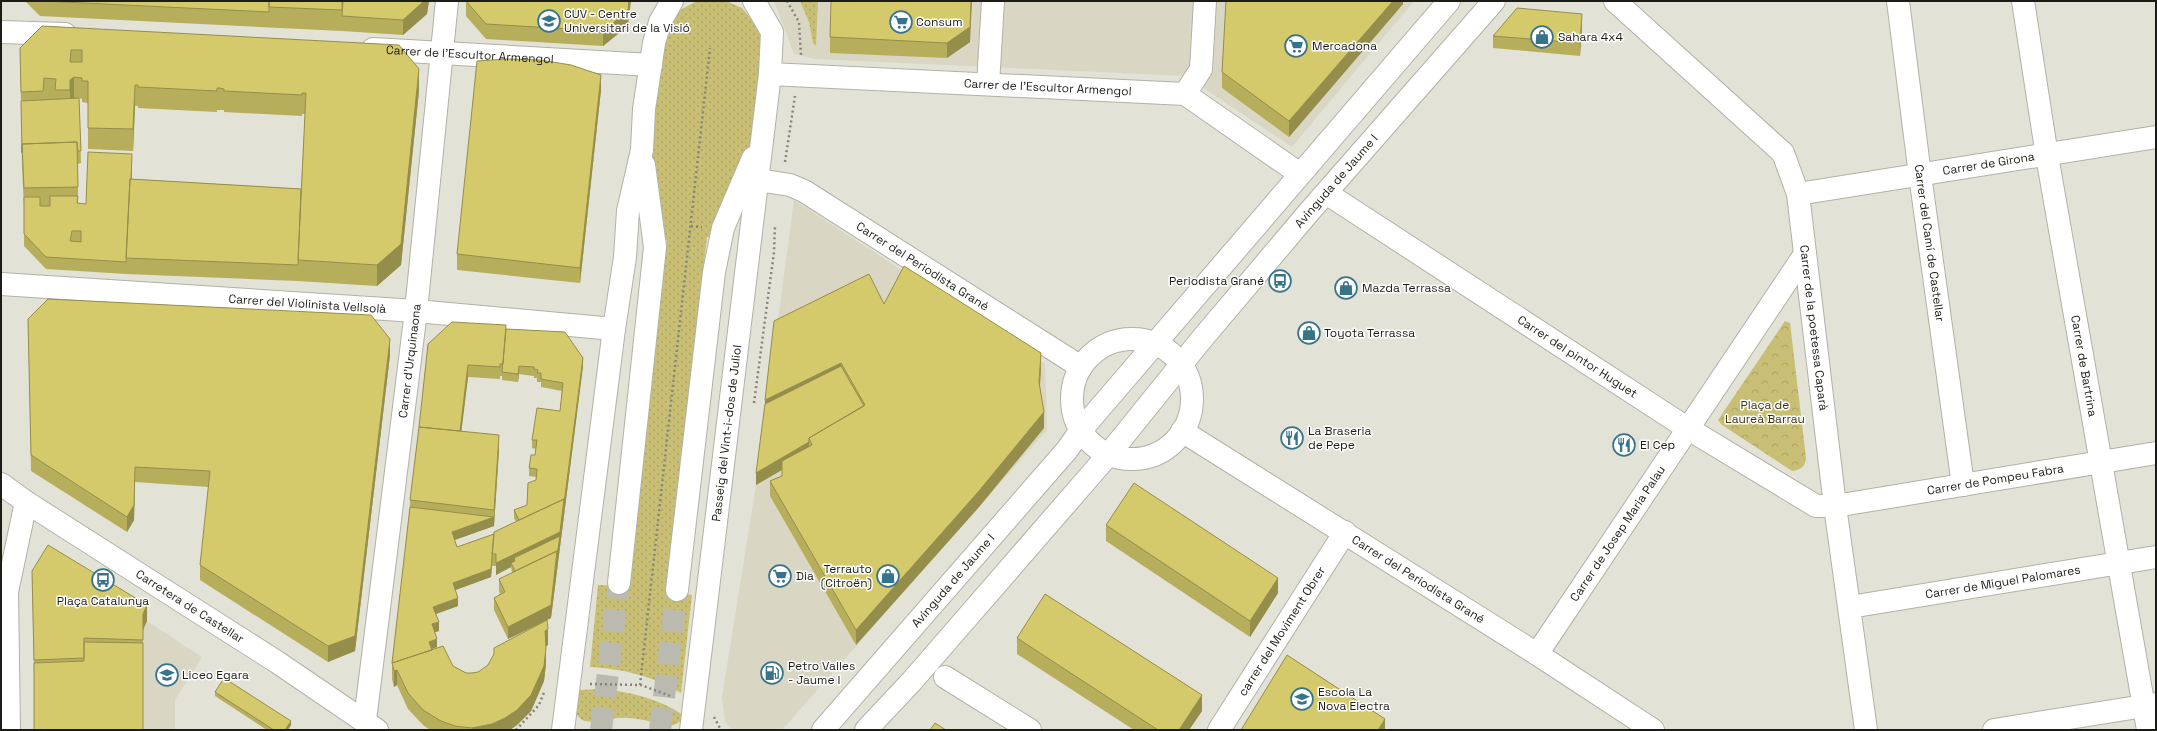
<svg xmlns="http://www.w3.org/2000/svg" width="2157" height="731" font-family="'Space Grotesk',sans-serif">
	<defs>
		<pattern id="grass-dots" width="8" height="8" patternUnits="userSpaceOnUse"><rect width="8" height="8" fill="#c8bf74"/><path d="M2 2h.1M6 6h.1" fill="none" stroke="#aba464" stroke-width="1.8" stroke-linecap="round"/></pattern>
		<pattern id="park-crowns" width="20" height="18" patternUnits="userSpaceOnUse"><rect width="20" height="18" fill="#c8bf74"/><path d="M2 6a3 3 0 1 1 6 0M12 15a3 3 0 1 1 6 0" fill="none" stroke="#aba464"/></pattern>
	</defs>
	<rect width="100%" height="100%" fill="#e3e2d6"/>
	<!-- built -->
	<path fill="#d9d7c4" d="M774,1h640l-122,146 -107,-71 -370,-17 -21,-5z
		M794,200l251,164 2,66 -265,300h-49l-8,-8 -3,-25 34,-212z
		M147,621l55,36 -27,43v30h-32v-100z"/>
	<!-- grass -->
	<path fill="url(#grass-dots)" d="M697,1h29l16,7 15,18 4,9 1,14 -7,72 -6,27 -34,90 -8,-1 -40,355 25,3 -11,98c-30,-17 -56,-24 -91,-26l8,-82 29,1 40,-346 -5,-1 -8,-52 -2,-31 2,-39 11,-81 6,-16 11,-11z
		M800,1h18l-2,45 -3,-3 -4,-21z
		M601,689c27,2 59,10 82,26 -4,16 -22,10 -35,6 -9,-2 -21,-4 -31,-3 -9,0 -30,7 -36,1 -9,-7 -5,-19 -3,-29z"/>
	<!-- park -->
	<path fill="url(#park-crowns)" d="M1785,321l5,2 16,135c-1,9 -5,12 -14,13l-70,-46 -4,-5z"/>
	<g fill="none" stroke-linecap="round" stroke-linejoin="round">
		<!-- secondary-tunnel -->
		<path stroke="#bbbab0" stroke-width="22" stroke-dasharray="22 11" stroke-linecap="butt" d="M601,730l18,-147
			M660,730l17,-140"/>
		<!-- street casing -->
		<g stroke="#b2b1a6" stroke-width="24">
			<g id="street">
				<path id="s1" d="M1615,1l168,152 15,41 37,312 31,224"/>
				<path id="s2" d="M1898,1l22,174 43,310"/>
				<path id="s3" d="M2023,1l24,155 101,574"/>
				<path d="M1,32l64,2"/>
				<path id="s4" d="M373,49l278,16"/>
				<path id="s5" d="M770,74l415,20 115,80"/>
				<path d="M988,84l5,-83"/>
				<path d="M1185,94l16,-25 4,-68"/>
				<path id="s6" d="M758,180l32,5 14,6 277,176"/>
				<path id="s7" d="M1326,193l361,235 129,78h19l321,-53"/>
				<path id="s8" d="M1798,194l358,-57"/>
				<path id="s9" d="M1,284l415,27 198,18"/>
				<path id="s10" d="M1182,431l355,223 116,76"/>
				<path id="s11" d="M1850,607l306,-50"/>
				<path id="s12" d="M1537,654l268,-400"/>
				<path d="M945,677l85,53"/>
				<path id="s13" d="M365,720l51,-409 31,-310"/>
				<path d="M9,730l-2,-138 19,-90"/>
				<path id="s14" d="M1219,730l126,-198"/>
				<path d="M1994,730l162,-26"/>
			</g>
		</g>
		<!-- secondary casing -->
		<g stroke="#b2b1a6" stroke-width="24">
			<g id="secondary">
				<circle cx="1132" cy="399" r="60"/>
				<path id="s15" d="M1,484l25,18 251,160 100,68"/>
				<path d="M619,583l36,-336 -11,-82"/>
				<path d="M677,590l37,-318 9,-44 30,-70"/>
				<path d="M563,730l51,-401 11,-72 3,-46 14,-61 2,-41 10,-66 6,-21 12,-21"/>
				<path id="s16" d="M691,730l79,-656 2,-42 -18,-31"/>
				<path id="s17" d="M823,730l244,-280 14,-20 368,-429"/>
				<path id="s18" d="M866,730l46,-49 197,-227 92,-114 108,-128 185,-211"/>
			</g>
		</g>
		<!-- path -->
		<path stroke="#84847b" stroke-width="2.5" stroke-dasharray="2 3" stroke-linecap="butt" d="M787,1l12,21 2,33
			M785,162l10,-66
			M691,226l11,1
			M754,403l20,-151 1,-27
			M590,684l51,1 32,12
			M640,685l70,-637
			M714,717l7,13
			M516,730l23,-25 6,-15"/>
		<!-- street -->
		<use href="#street" stroke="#fff" stroke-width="22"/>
		<!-- secondary -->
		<use href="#secondary" stroke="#fff" stroke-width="22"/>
	</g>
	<!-- wall -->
	<path fill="#b7ae5c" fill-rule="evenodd" d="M25,1h404l-2,13 -24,21 -61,-4 -302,-15z
		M466,1l162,25 -25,20 -117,-7 -20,-23z
		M1226,1h177v3l-114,133 -67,-49v-16z
		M42,26l377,65 -18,174 -24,21 -79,-5 -172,-7 -80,-5 -22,-23v-37l-2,-44 -2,-117zM79,98l3,1v3l6,1v46l45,2 2,-45h3v2l79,4v-2h7v2l78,4v-2h3l-4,75 -169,-10v-13l-46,38 -8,-1v-39l3,-1z
		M1582,26l-2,30 -87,-8v-12z
		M830,37l140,5 -23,16 -117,-5z
		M601,90l-21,193 -123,-13v-16z
		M884,304l157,65 -1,17 4,42 -65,79 -123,138 -86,-149v-15l12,-5v-6l-26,15v-12z
		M28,319l362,36 -35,296 -27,11 -128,-82v-15l9,-78 -74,-5 -1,38 -7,12 -96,-61z
		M506,329l77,37 -32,252 -43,21 -14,-29v-12l6,-4 -1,-3v-12l13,-6 -1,-6 -15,8v-9h-4l-1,11 -36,13 3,16 -22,8 3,17 -4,1 2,15 -5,2 21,17 13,7h6l6,-1 70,-27 -2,1v18l-2,17 -13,30 -14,14 -7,5h-80l-7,-5 -15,-16 -11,-24 -3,2 -2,-8v-16l18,-156v-7l9,-73 9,-83zM519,374l15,2v2h3v4h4v5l21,4 -2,20 -28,29v8l4,1 -1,6 -6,13v8l7,1v3l-9,25 -13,5v8l2,4 -22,12 -37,13 -3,-7 40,-14 5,-76 -38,-19 7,-54 32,2v-3h2v4l16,2z
		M1106,525l172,68 -28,44 -144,-96z
		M32,571l115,50 -4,8v101l-109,-55z
		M1017,638l185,73 -13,19h-55l-117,-76z
		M215,692l76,33 -3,5h-21l-52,-34z"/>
	<!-- shaded-wall -->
	<path fill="#958d4b" d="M424,1h5l-2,13 -24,21v-15z
		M629,1h2l-3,25 -25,20v-15z
		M971,1h1l-2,41 -23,16v-15z
		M1393,1h10v3l-114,133v-16z
		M1582,14v12l-2,30v-13z
		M419,69v22l-18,174 -24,21v-21z
		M601,75v15l-21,193v-15z
		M74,77v21l-4,3v-21z
		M135,85v21l-2,45v-22z
		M132,154v12l-5,92z
		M390,339v16l-35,296 -27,11v-16z
		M1041,353v16l-2,28v-15z
		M583,358v8l-32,252 -43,21v-12l43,-22 -36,-44 -1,-3v8l-3,-3v4l-15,8v-12l67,-51z
		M841,363v15l-76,38v-16z
		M468,365v12l-8,66v-12z
		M519,366v8l-1,8v-8z
		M1044,412v16l-65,79 -123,138v-15z
		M499,435v15l-5,76 -42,15v-9l42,-15z
		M809,442v12l-53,31v-12z
		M135,467v15l-1,38 -7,12v-15z
		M492,559v7l-1,11 -38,14v-8z
		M1278,578v15l-28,44v-16z
		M458,598v8l-25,9v-8z
		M147,605v16l-4,9v-16z
		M439,622v9l-7,2v-9z
		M548,629v16l-3,2v-16z
		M437,639v8l-8,3v-8z
		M546,648v16l-2,17 -13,30 -14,14 -7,5h-38v-2z
		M397,670v15l-3,2v-16z
		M1202,695v16l-13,19h-10z
		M1385,719v11h-7z
		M291,721v4l-3,5h-3z"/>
	<!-- building -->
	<path fill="#d5ca6b" stroke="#958d4b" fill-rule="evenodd" d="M43,1h226v11z
		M269,1h73v9l-73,-3z
		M343,1h81l-21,19 -61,-4z
		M466,1h163l-1,10 -25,20 -117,-7z
		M831,1h140l-1,26 -23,16 -117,-6z
		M1226,1h167l-104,120 -67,-49z
		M1517,8l65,6 -2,29 -87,-7z
		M42,26l357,19 20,24 -18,175 -24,21 -79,-5 8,-167h-4v2l-78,-4v-2l-4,-1h-3v3l-79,-4v-2h-3l-2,44 -45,-1v-47h-6v-3l-8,-1 -4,3v10h-15l1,-11 -12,-1 -1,13 -22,1 -1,-44zM71,50h11v12h-12z
		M508,59l32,1 31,5 30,10 -21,193 -123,-14 20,-193z
		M79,98l2,53h-3l-1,-9 -55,2v9l-1,-52z
		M77,142l1,45 -54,1 -2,-44z
		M88,152l44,2 -1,25h-1l-4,83 -80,-5 -22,-23v-37h16v9h10v-10h28l-1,7 9,1zM72,231h9v11l-11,-1z
		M130,179l171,10 -3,76 -172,-7z
		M904,266l137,87 -2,29 5,30 -65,79 -123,139 -86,-149 12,-5v-15l30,-16 -3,-7 56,-33 -24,-42 -76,37 9,-79 95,-47 15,30z
		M48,299l323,16 19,24 -35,297 -27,10 -128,-81 10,-94 -75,-4 -1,38 -7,12 -96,-62 -3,-136z
		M452,322l54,3 -3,39h-3v3l-32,-2 -8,66 -41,-4 9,-83z
		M506,329l59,3 18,26 -19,145v-4l-45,21 -5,-10 13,-5 1,-22 8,-3 1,-11 -8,-1 2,-13h4l2,-15h-5l5,-32 23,3 3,-28 -22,-4v-6h-4l1,-3 -4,-1v-2l-15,-1 -1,8 -16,-2z
		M841,366l23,40 -55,32v4l-53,31 9,-69z
		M419,427l80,8 -5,75 -84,-10z
		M1134,483l144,95 -28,43 -144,-96z
		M564,499l-4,33 -64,31v-9h-4l2,-22z
		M410,507l84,10 -42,15 5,15 37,-13 -3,35 -38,14 5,15 -25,9 6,15 -7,2 5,15 -8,3 3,8 -40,13z
		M560,536l-3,19v-4l-42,20 -4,-8 4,-2 -1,-3z
		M48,545l99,60 -4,9v26l-59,-2v20l-50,2 -2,-89z
		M557,551l-6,54 -43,22 -14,-29 11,-6 -6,-13z
		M1045,594l157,101 -23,35h-21l-141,-92z
		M547,620l1,9 -3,2 1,17 -2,18 -13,29 -14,15 -12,8 -13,6 -20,4 -17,-2 -14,-5 -18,-11 -15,-17 -11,-23 -3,1 -2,-8 51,-17 10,20 13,7h6l6,-1 10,-7 6,-11v-6z
		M84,642l59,1v87h-109v-67l50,-2z
		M1287,655l98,64 -7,11h-137z
		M224,678l67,43 -6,9h-11l-59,-38z
		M935,723l11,7h-16z"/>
	<!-- icons -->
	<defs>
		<g id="university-ring" transform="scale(1.15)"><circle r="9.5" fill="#fff" stroke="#37738a" stroke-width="1.5"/><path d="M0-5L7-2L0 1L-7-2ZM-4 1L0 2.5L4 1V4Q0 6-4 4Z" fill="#37738a"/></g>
		<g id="supermarket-ring" transform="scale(1.15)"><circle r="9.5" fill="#fff" stroke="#37738a" stroke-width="1.5"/><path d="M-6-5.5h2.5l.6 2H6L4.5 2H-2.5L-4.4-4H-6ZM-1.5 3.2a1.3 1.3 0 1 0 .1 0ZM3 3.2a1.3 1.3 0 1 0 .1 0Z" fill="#37738a"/></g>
		<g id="shop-ring" transform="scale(1.15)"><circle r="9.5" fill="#fff" stroke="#37738a" stroke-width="1.5"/><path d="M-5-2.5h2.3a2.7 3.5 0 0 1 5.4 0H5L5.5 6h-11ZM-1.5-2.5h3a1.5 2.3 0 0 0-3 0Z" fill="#37738a"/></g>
		<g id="bus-ring" transform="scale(1.15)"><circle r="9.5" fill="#fff" stroke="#37738a" stroke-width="1.5"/><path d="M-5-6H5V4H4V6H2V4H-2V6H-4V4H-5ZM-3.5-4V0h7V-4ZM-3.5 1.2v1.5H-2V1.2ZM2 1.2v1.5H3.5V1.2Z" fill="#37738a"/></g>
		<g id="restaurant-ring" transform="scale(1.15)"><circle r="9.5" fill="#fff" stroke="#37738a" stroke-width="1.5"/><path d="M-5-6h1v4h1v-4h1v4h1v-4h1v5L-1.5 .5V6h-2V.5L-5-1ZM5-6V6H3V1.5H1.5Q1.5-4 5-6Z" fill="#37738a"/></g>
		<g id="fuel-ring" transform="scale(1.15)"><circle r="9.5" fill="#fff" stroke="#37738a" stroke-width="1.5"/><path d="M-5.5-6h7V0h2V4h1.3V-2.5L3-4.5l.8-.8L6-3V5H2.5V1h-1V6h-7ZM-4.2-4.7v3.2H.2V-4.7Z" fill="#37738a"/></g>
		<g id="school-ring" transform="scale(1.15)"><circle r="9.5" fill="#fff" stroke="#37738a" stroke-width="1.5"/><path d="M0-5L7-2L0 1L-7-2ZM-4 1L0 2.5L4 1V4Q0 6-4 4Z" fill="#37738a"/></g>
	</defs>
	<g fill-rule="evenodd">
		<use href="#university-ring" x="549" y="21"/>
		<use href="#supermarket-ring" x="901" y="22"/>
		<use href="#shop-ring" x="1542" y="37"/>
		<use href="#supermarket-ring" x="1296" y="46"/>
		<use href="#bus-ring" x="1280" y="281"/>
		<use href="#shop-ring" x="1346" y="288"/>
		<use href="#shop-ring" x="1309" y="333"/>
		<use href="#restaurant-ring" x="1292" y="438"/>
		<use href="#restaurant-ring" x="1624" y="445"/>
		<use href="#supermarket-ring" x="780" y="576"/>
		<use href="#shop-ring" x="888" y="576"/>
		<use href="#bus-ring" x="103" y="580"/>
		<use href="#fuel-ring" x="772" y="673"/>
		<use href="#school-ring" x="167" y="675"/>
		<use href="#school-ring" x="1302" y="699"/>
	</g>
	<g text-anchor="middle" stroke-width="3" stroke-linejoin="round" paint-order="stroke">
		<!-- poi labels -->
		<g font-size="12" fill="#1c1c17" stroke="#fff" text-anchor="start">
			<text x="564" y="18">CUV - Centre<tspan x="564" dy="14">Universitari de la Visió</tspan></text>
			<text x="916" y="26">Consum</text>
			<text x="1558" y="41">Sahara 4x4</text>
			<text x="1312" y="50">Mercadona</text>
			<text x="1264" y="285" text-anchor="end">Periodista Grané</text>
			<text x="1362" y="292">Mazda Terrassa</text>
			<text x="1324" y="337">Toyota Terrassa</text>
			<text x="1308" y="435">La Braseria<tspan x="1308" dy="14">de Pepe</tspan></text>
			<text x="1640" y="449">El Cep</text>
			<text x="872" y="573" text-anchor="end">Terrauto<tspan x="872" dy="14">(Citroën)</tspan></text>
			<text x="796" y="580">Dia</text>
			<text x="103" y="605" text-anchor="middle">Plaça Catalunya</text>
			<text x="788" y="670">Petro Valles<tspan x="788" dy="14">- Jaume I</tspan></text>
			<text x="182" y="679">Liceo Egara</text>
			<text x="1318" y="696">Escola La<tspan x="1318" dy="14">Nova Electra</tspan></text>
		</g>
		<!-- street labels -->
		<g font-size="12" fill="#1c1c17" stroke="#fff">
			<text dy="4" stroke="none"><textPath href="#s4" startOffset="97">Carrer de l'Escultor Armengol</textPath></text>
			<text dy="4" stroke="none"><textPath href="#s5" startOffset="278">Carrer de l'Escultor Armengol</textPath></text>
			<text dy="4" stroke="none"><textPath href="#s8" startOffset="193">Carrer de Girona</textPath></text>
			<text dy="4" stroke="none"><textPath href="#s18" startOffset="723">Avinguda de Jaume I</textPath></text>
			<text dy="4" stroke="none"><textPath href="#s2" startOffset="244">Carrer del Camí de Castellar</textPath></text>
			<text dy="4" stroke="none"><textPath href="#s6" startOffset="188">Carrer del Periodista Grané</textPath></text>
			<text dy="4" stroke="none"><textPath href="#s9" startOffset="307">Carrer del Violinista Vellsolà</textPath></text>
			<text dy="4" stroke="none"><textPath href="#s1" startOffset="405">Carrer de la poetessa Caparà</textPath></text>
			<text dy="4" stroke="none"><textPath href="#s7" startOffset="300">Carrer del pintor Huguet</textPath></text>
			<text dy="4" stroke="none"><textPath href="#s13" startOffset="362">Carrer d'Urquinaona</textPath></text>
			<text dy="4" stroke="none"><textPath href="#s3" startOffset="370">Carrer de Bartrina</textPath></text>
			<text dy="4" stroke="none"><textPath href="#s16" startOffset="299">Passeig del Vint-i-dos de Juliol</textPath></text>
			<text dy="4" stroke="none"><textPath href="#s7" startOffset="763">Carrer de Pompeu Fabra</textPath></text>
			<text dy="4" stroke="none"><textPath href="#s12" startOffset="145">Carrer de Josep Maria Palau</textPath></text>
			<text dy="4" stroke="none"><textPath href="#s10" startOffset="279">Carrer del Periodista Grané</textPath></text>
			<text dy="4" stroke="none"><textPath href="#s17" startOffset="198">Avinguda de Jaume I</textPath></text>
			<text dy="4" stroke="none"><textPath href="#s11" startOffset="155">Carrer de Miguel Palomares</textPath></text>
			<text dy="4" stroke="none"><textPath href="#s15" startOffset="225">Carretera de Castellar</textPath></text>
			<text dy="4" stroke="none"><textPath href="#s14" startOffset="117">carrer del Moviment Obrer</textPath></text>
		</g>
		<!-- park labels -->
		<g font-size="12" fill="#3b360c" stroke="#fff">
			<text x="1765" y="409">Plaça de<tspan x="1765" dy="14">Laureà Barrau</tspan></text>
		</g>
	</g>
	<!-- border -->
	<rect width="2157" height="731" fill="none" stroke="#1c1c17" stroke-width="4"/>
</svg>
